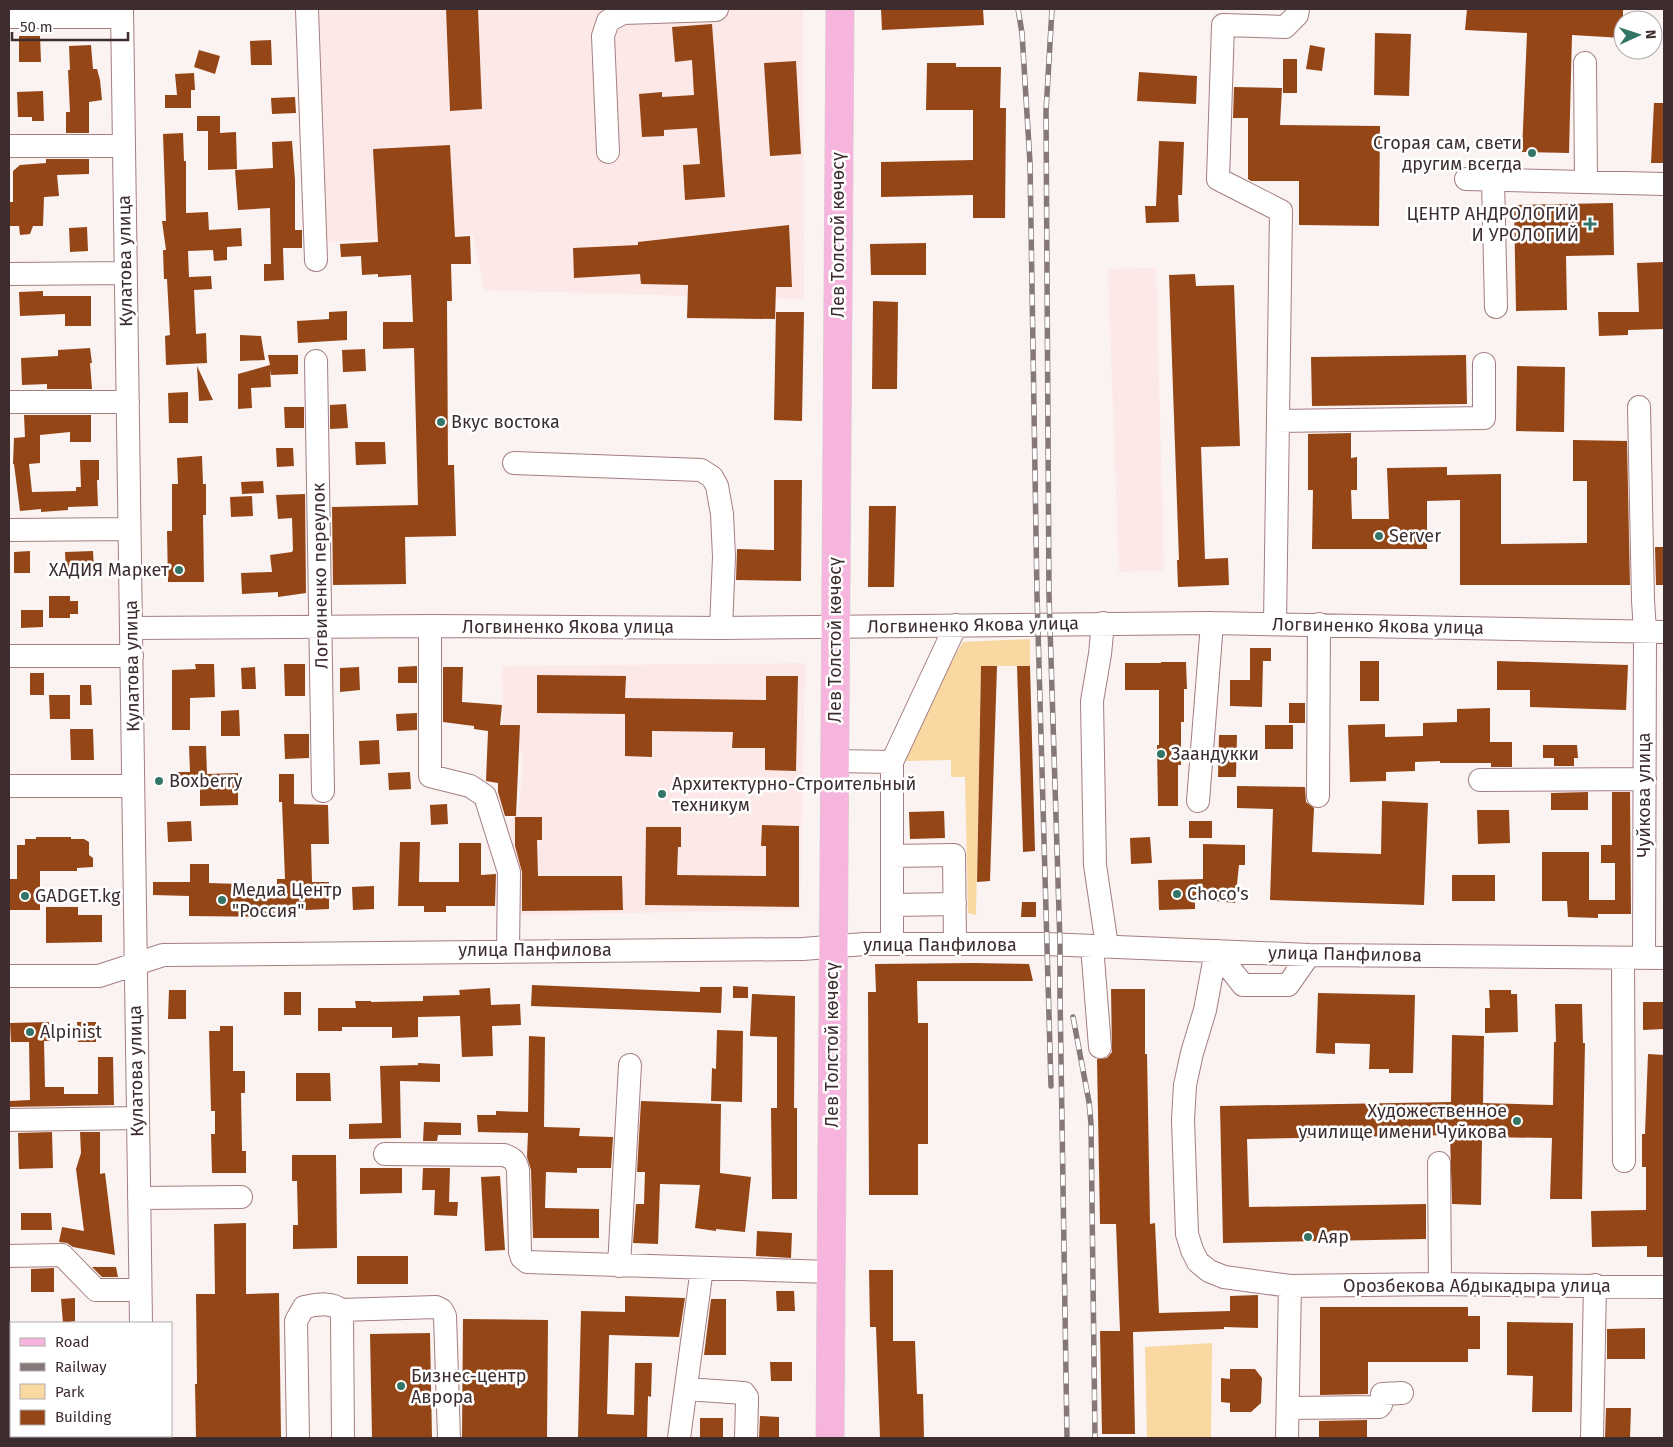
<svg xmlns="http://www.w3.org/2000/svg" width="1673" height="1447" font-family="'Fira Sans',sans-serif">
	<rect width="100%" height="100%" fill="#fbf2f2"/>
	<!-- built -->
	<path fill="#fde8e8" d="M314,9h489l1,290 -320,-9 -11,-55 -146,7z
		M1156,268l8,302 -45,2 -11,-303z
		M805,663l-5,247 -286,5 -3,-95 8,-9 3,-35 1,-23 -20,-4 -1,-83z"/>
	<!-- green -->
	<path fill="#f9d8a2" d="M1030,639v27h-49l-5,249 -8,-2 -3,-136h-14v-17l-45,1 2,-11 41,-84 14,-24z
		M1212,1343l-1,95h-64l-2,-91z"/>
	<!-- building -->
	<path fill="#954616" d="M446,9h32l4,100 -32,2z
		M881,9h102l1,16 -102,5z
		M1467,9h156v29l-51,-3 -3,118 -47,-1 5,-119 -62,-3z
		M712,24l13,173 -40,3 -2,-35 17,-1 -3,-36 -33,2v6l-22,1 -3,-43 23,-2v5l32,-2 -2,-35 -17,2 -3,-35z
		M1375,33l36,1 -2,62 -35,-1z
		M19,36h21l1,26h-22z
		M271,40l1,25h-21l-1,-24z
		M91,45l2,24h4l3,11 2,20 -13,2v31h-23v-21h4l-2,-42h2l-1,-24z
		M1310,45l15,3 -3,23 -16,-2z
		M199,50l21,6 -5,18 -21,-7z
		M1283,59h14v34h-14z
		M796,61l5,93 -31,2 -6,-93z
		M927,63h29v4h45l-1,41h6l-1,110h-32v-23l-92,2v-35l92,-2v-50h-47z
		M1139,72l58,4 -1,28 -59,-3z
		M194,73l1,17h-4v18h-26v-13h12l-2,-21z
		M1234,87l48,1 -2,37 100,1 -1,100 -80,-1v-44h-48l-3,-2v-61h-15z
		M43,91l1,30h-12v-4h-14l-1,-25z
		M295,97l1,16 -24,1 -1,-16z
		M1654,103h10v60h-13z
		M197,116h23v17l16,-1 1,37 -29,1v-39h-11z
		M183,133l1,28h2v52l22,-1 1,18 32,-2 1,18 -15,1v13l-13,1 -1,-11 -25,1 1,26 22,-1 1,13 -18,1 2,44 10,-1 1,30 -41,2 -1,-29 5,-1 -3,-56h-3l-1,-29h3l-4,-29h4l-3,-87z
		M292,141l3,39v50h7v18h-19l1,32 -20,1v-17h7l-1,-56 -32,2 -3,-40 38,-2 -1,-26z
		M1159,141l25,1 -2,53h-4l1,27 -33,1 -1,-17h11z
		M450,145l5,92 15,-1 1,28h-20l1,37h-5l1,164h6l2,71 -51,1 1,47 -73,1 -1,-78 86,-2 -4,-157 -31,1v-27h30l-2,-47 -33,2v-3l-16,1 -1,-19 -20,1 -1,-13 38,-2 -5,-93z
		M46,159h43v15l-32,1 2,21 -15,1 -1,29h-10l-3,8 -10,1 -1,-9h-10l1,-24h3v-31l7,-6 26,-2z
		M1613,203l1,52 -48,1 1,54 -51,1 -2,-106z
		M789,225l3,62h-16l-1,32 -88,-1 1,-33 -47,-1 -1,-10 -66,4 -1,-30 65,-3v-3z
		M87,227l1,24 -18,1 -1,-24z
		M926,243v32h-55l-1,-31z
		M1664,262v67l-36,1v5l-29,1 -1,-24h41l-2,-49z
		M1195,274l1,12 38,-1 6,161 -39,1 4,112 23,-1 1,27 -51,2 -1,-27h2l-10,-285z
		M43,291v5h48v30h-26v-12l-45,2 -1,-24z
		M873,301l25,1 -1,87h-25z
		M347,311v29l-49,3 -1,-22 32,-2v-7z
		M776,312h28l-2,109 -28,-1z
		M240,335l21,1 4,24 -25,1z
		M90,348l2,15h-2l2,26h-45v-5l-25,1 -1,-27 37,-2v-6z
		M365,349l1,22 -23,1 -1,-22z
		M268,355h30v19l-27,1 -1,-6 1,18 -20,1 1,20 -14,1v-35l32,-9z
		M1466,355l1,49 -155,2 -1,-49z
		M197,366l16,34 -14,1z
		M1517,366l48,1 -1,65 -48,-1z
		M188,392v31h-19l-1,-30z
		M346,404l2,24 -18,1v-24z
		M284,407h20v21h-19z
		M24,415h67v27h-21v-10l-30,3v28l-11,1 3,28 44,-1v-4h5l-1,-27h19v20h-2l1,26 -30,1v3l-27,2v-3l-21,2 -6,-47h-1l1,-26 11,-1z
		M1351,433v25l6,-1v33h-6l1,29h37l-2,-51 60,-1v8l54,-1v70l86,-1v-62h-14v-41l54,1 3,144h-170v-85l-33,1v48h-115l1,-59h-5v-56z
		M355,442h30l1,22 -30,1z
		M276,448h17l1,18 -17,1z
		M202,456l1,28h3v31h-3l1,67h-36l-1,-51h5v-47h6l-1,-26z
		M774,480h28l-1,101 -65,-1 1,-31 37,1z
		M263,481l1,12 -22,1 -1,-12z
		M305,494l1,99 -28,4v-5l-36,2 -1,-21 31,-1 -2,-17 22,-3 1,-2 -1,-32 -14,1 -2,-24z
		M252,496l1,20 -22,1 -1,-20z
		M869,506h27l-2,81h-26z
		M1655,547h9v38h-8z
		M30,551v22h-16v-21z
		M93,551l1,19 -28,2 -1,-20z
		M49,596h21v5h8v13h-8v4h-21z
		M21,610h22v17l-22,1z
		M1250,648h21v13h-8l-1,46 -32,-1v-26h20z
		M1360,661h19v40h-19z
		M1497,661l131,4 -2,45 -96,-3v-17h-33z
		M1161,662h25l1,27h-3v33h-3v43h-3v41h-20l-1,-61h2v-55h-34v-27h36z
		M195,664h19l1,33 -25,1v32h-18v-60l24,-1z
		M284,664h21v32h-20z
		M417,666v17h-19v-16z
		M981,666h16l-7,215 -13,1z
		M1017,666h13l5,185 -12,1z
		M255,667l1,22h-14l-1,-21z
		M359,667l1,23 -20,2v-24z
		M443,667h20l-1,35 40,3 -2,20h20l-4,91h-11l-7,-24v-9l-12,-2 2,-50 -14,-2v-3l-31,-4z
		M30,673h14v22h-14z
		M537,675l89,1 -1,22 141,2v-24h32l-2,95 -31,-1v-22h-33l1,-16 -81,-1v26l-27,-1v-42l-88,-1z
		M80,685h11l1,20h-12z
		M49,695h21v24h-20z
		M1289,703h16v20h-16z
		M1490,708v34h22v25h-21v-4h-51v-2l-25,1v9l-29,1v9l-36,1 -2,-57 37,-1v13l38,-1v-13l34,-1v-13z
		M239,710l1,26h-19v-25z
		M417,713v17l-20,1 -1,-17z
		M1265,725h28v24h-28z
		M70,729h23l1,31h-23z
		M284,734h25v24l-24,1z
		M1219,735h18l-1,42h-18z
		M379,740l1,24 -20,1 -1,-24z
		M1543,745h34l1,13h-4v8h-20v-8h-11z
		M189,746h17l1,28 31,-1v32l-38,1v-21h-30l-1,-13h21z
		M410,772l1,17 -22,1 -1,-17z
		M279,774h15v30l34,1 1,39h-18l1,38h17v27l-45,2v6l-95,-1v-20l-36,-1v-13h37v-18h19v19l30,1v5h38v-10h8l-3,-77h-3z
		M1237,786l68,1 1,15 8,6 -2,44 69,2 1,-53 46,2 -4,102 -154,-5 3,-91 -36,-1z
		M1588,792v18h-37v-17z
		M1612,792h18l1,122h-33v4l-30,-1 -1,-16h-25v-49h47v48h26v-37h-14v-18h11z
		M447,804l1,20 -17,1 -1,-20z
		M1477,810h32l1,33 -32,1z
		M944,811l1,27 -35,1 -1,-27z
		M515,817h27v23h-5l1,36h84l1,34 -101,1v-39l-7,-26z
		M191,821l1,20 -24,1 -1,-20z
		M1189,821h23v17h-23z
		M762,825l37,1v81l-154,-2 1,-78h35v20h-3l-1,28 89,1v-30h-5z
		M36,837h35v2h13l5,3v13l4,3v9l-16,1v3h-37v39h-31v-31h8v-34h8v-6h11z
		M1150,837l2,26 -21,1 -1,-26z
		M400,842h20l-1,40h40v-39h22v32l15,-1 -1,32h-49v6h-22v-6h-26z
		M1203,844l42,1v20h-6l-4,38 -40,-4v10l-36,1 -1,-30 45,-1z
		M1452,875h43v26h-43z
		M374,886v23l-21,1 -1,-23z
		M1022,902h14v15h-15z
		M46,907h32v8h24v27l-56,1z
		M973,963l56,1 4,17h-116l1,42h10v121h-10v51h-49l-1,-203h8l-1,-28z
		M532,985l168,7v-5h22l-1,26 -190,-7z
		M733,986l15,1v11h-15z
		M490,988l1,17 29,-1 1,21 -29,1 1,30 -31,1 -2,-41 -42,1v20l-26,1v-11h-50v4h-24v-23h38l-1,-7h16v1l52,-1v-5l37,-1 -1,-5z
		M1111,989h34v65h2l3,170 5,-1 4,90 71,-2v-15l28,-1v33l-34,-1v2l-91,3 2,102h-33l-2,-103h20l-4,-107h-16l-3,-165 10,-1 5,-6z
		M169,990h17v29h-18z
		M1489,990h22v4h6l1,38 -33,1v-25h5z
		M284,992h17v23h-17z
		M1318,993l97,2 -2,78h-24v-4h-20l1,-25 -35,-1v11l-19,-1z
		M752,994l43,2 -1,112h3v91h-25l-1,-91h6v-71l-27,-1z
		M1643,1002h21v27l-21,1z
		M1555,1004h27l1,39h2l-3,156h-32l2,-61 -70,-1 -1,68 -29,-1 -2,-69 -203,4 2,68 177,-3v35l-203,4 -3,-137 231,-4 1,-67 32,1 -1,67 70,2 1,-63h2z
		M49,1022l1,19h-6l1,46h19v7h34v-37h15l1,48 -104,2v-6l20,-1 -1,-58h-18l-1,-19z
		M77,1022h19v20h-18z
		M220,1026h13v45h12v22h-4l1,58h4v22h-34l-1,-39h4v-23h-4l-2,-80h11z
		M717,1030l26,1 -1,71 -31,-1 1,-33 4,1z
		M529,1036l16,1 -1,90 36,1 -1,8 34,1 -2,31h-34v5l-31,-1 -1,36 54,1v29h-66l-2,-68 -4,-13 1,-24 -50,-1 -1,-17h19v-4l32,1z
		M1648,1054l16,1v202h-17v-11l-55,1 -1,-36 55,-1v-43h-4v-33h3z
		M418,1063l22,1v18l-40,-1 1,57 -52,1v-15l33,-1 -2,-57 38,-1z
		M296,1073h34l1,28h-35z
		M641,1101l80,3 -1,69 31,4 -6,55 -29,-3v2l-21,-3 5,-43 -40,-1 -2,60 -25,-1 3,-39h8l1,-32h-8z
		M424,1122l37,1v12h-23l-1,6h-14z
		M52,1132l1,36 -34,1 -1,-36z
		M80,1132h20v42l5,-1 10,82 -42,-8 -6,-4 -8,-1 3,-15 22,4 -8,-62 5,-16z
		M292,1155h44l1,93 -44,1v-24h5l-1,-44h-5z
		M360,1168h42v25l-42,1z
		M423,1168h27l-1,34h9l-1,14 -23,-1 1,-25h-13z
		M500,1176l5,74 -20,1 -4,-74z
		M21,1213h30l1,17h-31z
		M246,1223v71l33,-1 2,145h-85l-1,-54h2l-1,-90h19l-1,-70z
		M757,1231l35,2 -1,25 -35,-2z
		M357,1256h51v28h-51z
		M92,1267h24l2,10h-16z
		M54,1268v24h-23v-23z
		M869,1270h24v71h22l2,53h6l1,44h-44l-4,-111h-6z
		M776,1291h18l1,20h-18z
		M625,1296l60,2 -6,39 -70,-2 -2,79 27,1 1,-52h17l-1,34 -3,-1 -1,42h-69l3,-127 44,1z
		M75,1298v23l-12,2 -2,-24z
		M711,1299h15v56h-22z
		M1320,1307h148v9h12v33h-12v13h-100v32l-48,1z
		M463,1319l85,1 -1,118h-85z
		M1507,1322l66,1 -1,89h-40l1,-36 -26,-1z
		M1645,1328v31h-38v-30z
		M430,1333l2,105h-60l-2,-104z
		M770,1362h22v19h-21z
		M1230,1369h25l7,9 -1,25 -10,9h-21v-9l-9,-1v-24l9,1z
		M1606,1408h25l-1,30h-25z
		M760,1416l19,1v21h-20z
		M700,1418h23v20h-23z
		M1367,1420v18h-48v-17z"/>
	<g fill="none" stroke-linecap="round" stroke-linejoin="round">
		<!-- minor casing -->
		<g stroke="#a57e80" stroke-width="24">
			<path id="minor" d="M122,9l19,1314
				M307,9l9,251
				M9,17h113
				M1585,63l1,119
				M9,146h115
				M608,152l-5,-116 5,-15 15,-8 93,-3 1,-1
				M1466,179l198,5
				M1493,180l3,127
				M9,274l116,-1
				M316,361l7,430
				M9,402h119
				M1639,407l4,193 2,32 -1,326
				M1278,421l206,-3v-54
				M514,463l187,7 11,7 5,9 5,28 2,43 -3,71
				M9,530l120,-1
				M1103,623l-3,31 -8,47 3,164 12,81
				M1275,624l6,-413 -63,-32 5,-154 62,2 12,-12 1,-6
				M430,626v150l40,10 15,10 24,76 -1,78
				M131,628l299,-2 291,2 491,-5 452,9
				M9,656h123
				M834,761l58,1
				M1480,780l165,-1
				M9,786h124
				M1318,796l1,-172
				M1198,801l14,-178
				M892,856l62,-1 1,89
				M892,905l63,-1
				M892,944v-182l64,-137
				M1092,946l8,101
				M1216,951l-11,59 -13,43 -7,32 -2,35 4,114 5,16 6,12 11,9 15,6 66,9 150,-2 224,3
				M1216,951l27,34h45l21,-30
				M1623,958l1,203
				M9,976h90l64,-21 640,-6 61,-5h182l263,11 355,3
				M9,1120l128,-2
				M385,1154l119,1c9,3 12,6 14,15l2,82 2,6 5,4 303,10
				M1439,1163l1,121
				M139,1198l102,-1
				M9,1256l53,-1 34,35h44
				M619,1266l11,-201
				M341,1310l1,7 1,121
				M9,1376h2
				M686,1389l58,4 3,4v5l-1,36
				M1288,1408l91,-1 2,-2 1,-11 20,-1
				M142,1436v2
				M298,1438l-2,-117 8,-14c12,-2 27,-6 37,3l95,-3 6,3 3,6 4,122
				M679,1438l23,-170
				M1287,1438l3,-152
				M1592,1438l3,-153"/>
		</g>
		<!-- major casing -->
		<g stroke="#d4d1d1" stroke-width="29">
			<path id="major" d="M830,1438l10,-1429"/>
		</g>
		<!-- minor -->
		<use href="#minor" stroke="#fff" stroke-width="22"/>
		<!-- major -->
		<use href="#major" stroke="#f5b5dd" stroke-width="28"/>
		<!-- rail casing -->
		<g stroke="#867879" stroke-width="5.5">
			<path id="rail" d="M1018,9l4,24 8,130 7,432 14,491
				M1052,9l-6,102 3,484 11,349v51l7,443
				M1073,1017l16,85 2,22 4,314"/>
		</g>
		<!-- rail -->
		<use href="#rail" stroke="#fff" stroke-width="4" stroke-dasharray="11" stroke-linecap="butt"/>
	</g>
	<!-- markers -->
	<g fill="#337667" stroke="#fff" stroke-width="2">
		<circle cx="1532" cy="153" r="5"/>
		<path d="M1587.5 216.5h5v5h5v5h-5v5h-5v-5h-5v-5h5z"/>
		<circle cx="441" cy="422" r="5"/>
		<circle cx="1379" cy="536" r="5"/>
		<circle cx="179" cy="570" r="5"/>
		<circle cx="1161" cy="754" r="5"/>
		<circle cx="159" cy="781" r="5"/>
		<circle cx="662" cy="794" r="5"/>
		<circle cx="1177" cy="894" r="5"/>
		<circle cx="25" cy="896" r="5"/>
		<circle cx="222" cy="900" r="5"/>
		<circle cx="30" cy="1032" r="5"/>
		<circle cx="1517" cy="1121" r="5"/>
		<circle cx="1308" cy="1237" r="5"/>
		<circle cx="401" cy="1386" r="5"/>
	</g>
	<g text-anchor="middle" stroke-width="5" stroke-linejoin="round" paint-order="stroke">
		<!-- poi labels -->
		<g font-size="18" fill="#3d2d2e" stroke="#fff" text-anchor="start">
			<text x="1522" y="149" text-anchor="end">Сгорая сам, свети<tspan x="1522" dy="21">другим всегда</tspan></text>
			<text x="1579" y="220" text-anchor="end">ЦЕНТР АНДРОЛОГИЙ<tspan x="1579" dy="21">И УРОЛОГИЙ</tspan></text>
			<text x="451" y="428">Вкус востока</text>
			<text x="1389" y="542">Server</text>
			<text x="169" y="576" text-anchor="end">ХАДИЯ Маркет</text>
			<text x="1171" y="760">Заандукки</text>
			<text x="169" y="787">Boxberry</text>
			<text x="672" y="790">Архитектурно-Строительный<tspan x="672" dy="21">техникум</tspan></text>
			<text x="232" y="896">Медиа Центр<tspan x="232" dy="21">"Россия"</tspan></text>
			<text x="1187" y="900">Choco's</text>
			<text x="35" y="902">GADGET.kg</text>
			<text x="40" y="1038">Alpinist</text>
			<text x="1507" y="1117" text-anchor="end">Художественное<tspan x="1507" dy="21">училище имени Чуйкова</tspan></text>
			<text x="1318" y="1243">Аяр</text>
			<text x="411" y="1382">Бизнес-центр<tspan x="411" dy="21">Аврора</tspan></text>
		</g>
		<!-- street labels -->
		<g font-size="18" fill="#3d2d2e" stroke="#fff">
			<text transform="translate(838 235) rotate(-90)" y="6">Лев Толстой көчөсү</text>
			<text transform="translate(125 261) rotate(-91)" y="6">Кулатова улица</text>
			<text transform="translate(320 576) rotate(-91)" y="6">Логвиненко переулок</text>
			<text transform="translate(973 625) rotate(-1)" y="6">Логвиненко Якова улица</text>
			<text transform="translate(1378 626) rotate(1)" y="6">Логвиненко Якова улица</text>
			<text x="568" y="633">Логвиненко Якова улица</text>
			<text transform="translate(835 640) rotate(-90)" y="6">Лев Толстой көчөсү</text>
			<text transform="translate(132 666) rotate(-91)" y="6">Кулатова улица</text>
			<text transform="translate(1644 795) rotate(-90)" y="6">Чуйкова улица</text>
			<text x="940" y="951">улица Панфилова</text>
			<text x="535" y="956">улица Панфилова</text>
			<text transform="translate(1345 954) rotate(1)" y="6">улица Панфилова</text>
			<text transform="translate(832 1045) rotate(-90)" y="6">Лев Толстой көчөсү</text>
			<text transform="translate(136 1071) rotate(-91)" y="6">Кулатова улица</text>
			<text x="1477" y="1292">Орозбекова Абдыкадыра улица</text>
		</g>
	</g>
	<!-- border -->
	<rect width="1673" height="1447" fill="none" stroke="#3d2d2e" stroke-width="20"/>
	<!-- legend -->
	<rect x="10" y="1322" width="162" height="115" fill="#ffffff" stroke="#b1abab"/>
	<rect x="20" y="1338" width="25" height="8" fill="#f5b5dd" stroke="#b1abab"/>
	<text x="55" y="1347" font-size="15" fill="#3d2d2e">Road</text>
	<rect x="20" y="1363" width="25" height="8" fill="#867879" stroke="#b1abab"/>
	<text x="55" y="1372" font-size="15" fill="#3d2d2e">Railway</text>
	<rect x="20" y="1384" width="25" height="15" fill="#f9d8a2" stroke="#b1abab"/>
	<text x="55" y="1397" font-size="15" fill="#3d2d2e">Park</text>
	<rect x="20" y="1410" width="25" height="15" fill="#954616" stroke="#b1abab"/>
	<text x="55" y="1422" font-size="15" fill="#3d2d2e">Building</text>
	<!-- north arrow -->
	<g transform="translate(1638 35) rotate(87)"><circle r="24" fill="#ffffff" stroke="#b1abab"/>
	<path d="M0-4L9 19L0 12L-9 19Z" fill="#337667"/>
	<text y="-8" font-size="14" font-weight="bold" text-anchor="middle" fill="#3d2d2e">N</text>
	</g>
	<!-- scale -->
	<path d="M12 32v8h116v-8" fill="none" stroke="#3d2d2e" stroke-width="2.5"/>
	<text x="20" y="32" font-size="15" fill="#3d2d2e" stroke="#ffffff" stroke-width="4" paint-order="stroke">50 m</text>
</svg>
